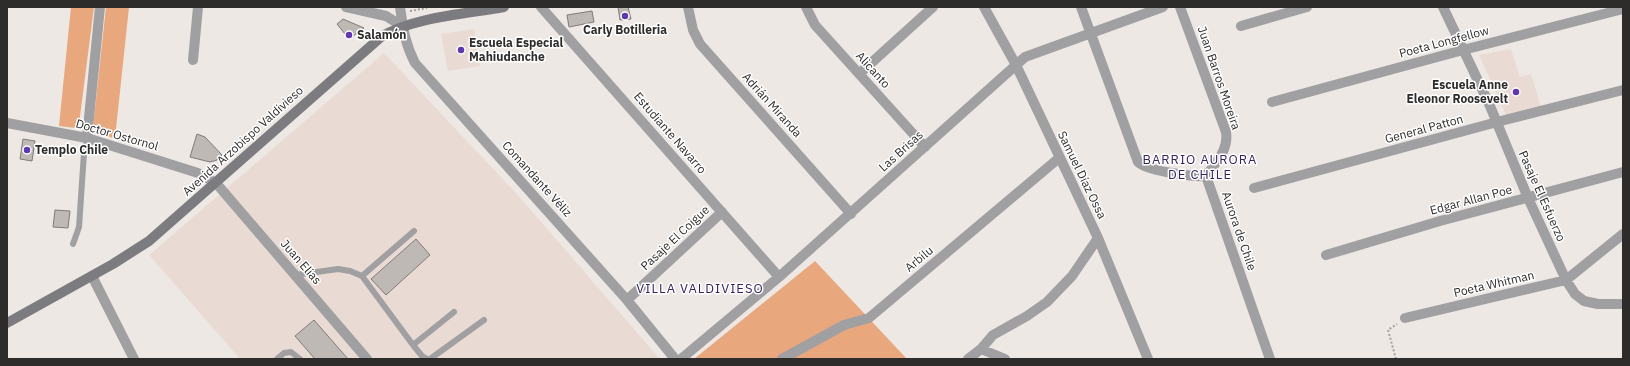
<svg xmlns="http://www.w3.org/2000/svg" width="1630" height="366" font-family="'IBM Plex Sans',sans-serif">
	<rect width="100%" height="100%" fill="#eee8e4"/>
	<!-- built -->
	<path fill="#e9dbd3" d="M474,29l6,37 -32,5 -7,-37z
		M1511,49l9,28 11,-3 10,33 -34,10 -28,-62z
		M384,53l132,140 144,166h-420l-91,-104z"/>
	<!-- green -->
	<path fill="#e8a77c" d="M71,7h23l-15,117 -4,4 -16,-2z
		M106,7h23l-14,131 -17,-3 -5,-7z
		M815,261l92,98h-213z"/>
	<!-- building -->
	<path fill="#bfb9b6" stroke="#817b78" d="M618,7h10l3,12 -11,1z
		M592,11l2,11 -25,5 -2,-12z
		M343,19l21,9 -15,11 -12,-15z
		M197,134l8,3 17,18 -5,5 -7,2 -20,-5z
		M23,139l12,2 -3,20 -12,-2z
		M55,210l15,1 -2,17 -15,-1z
		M416,239l14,16 -44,40 -15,-16z
		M314,320l34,39h-33l-20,-23z"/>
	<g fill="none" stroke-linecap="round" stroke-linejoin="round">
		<!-- path -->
		<path stroke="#a39f9c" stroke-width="2" stroke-dasharray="2 2" stroke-linecap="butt" d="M410,11l17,-3
			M1396,359l-8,-29 9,-6"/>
		<!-- lane -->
		<path stroke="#a09fa2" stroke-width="6" d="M73,244l6,-17 5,-74 3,-15
			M295,275l43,-6 12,2 12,5 51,69 41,-33
			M362,276l52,-45
			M413,345l9,11 5,3
			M277,359l7,-6 7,-1 9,7
			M430,359l54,-39"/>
		<!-- street -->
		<path stroke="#a09fa2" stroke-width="10" d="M346,7l40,9 16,10
			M400,7c3,21 5,37 15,56l212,237 48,59
			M541,7l238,270
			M688,7l5,23 7,14 151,170
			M806,7l9,18 110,122
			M984,7l32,58 82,173 50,121
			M1081,7l57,155c8,9 55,15 68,14
			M1180,7l46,125c3,18 -10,30 -20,44
			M1443,7l47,99 38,92 38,82 9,14 9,7 14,3h25
			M1241,26l66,-19
			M193,60l5,-53
			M859,74l74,-67
			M1272,102l191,-52 160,-41
			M7,123l80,15 111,35 18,10 151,176
			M87,138l13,-131
			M1206,176l64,183
			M1254,188l243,-66 126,-32
			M1326,255l114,-34 183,-49
			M92,276l42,83
			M627,300l95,-88
			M1405,318l161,-38 57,-46
			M981,349l24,10
			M681,359l98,-82 246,-220 138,-50
			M782,359l62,-34 25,-7 190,-160
			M968,359l13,-10 12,-14 34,-19 20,-14 25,-26 26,-38"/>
		<!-- secondary -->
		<path stroke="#7c7c80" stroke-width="10" d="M7,323l106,-59 36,-23 232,-204c32,-20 85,-23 123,-30"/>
	</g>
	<!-- markers -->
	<g fill="#5f37af" stroke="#fff" stroke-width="1.5">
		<circle cx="625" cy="16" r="4"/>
		<circle cx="349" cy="35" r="4"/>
		<circle cx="461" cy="50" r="4"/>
		<circle cx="1516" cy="92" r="4"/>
		<circle cx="27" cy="150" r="4"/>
	</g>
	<g text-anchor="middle" stroke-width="3" stroke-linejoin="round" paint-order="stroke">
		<!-- poi labels -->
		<g font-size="12" font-weight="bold" fill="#2e2c2b" stroke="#fff" text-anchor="start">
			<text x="625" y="34" text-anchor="middle">Carly Botilleria</text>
			<text x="357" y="39">Salamón</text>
			<text x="469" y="47">Escuela Especial<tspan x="469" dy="14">Mahiudanche</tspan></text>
			<text x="1508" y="89" text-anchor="end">Escuela Anne<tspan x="1508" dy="14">Eleonor Roosevelt</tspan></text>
			<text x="35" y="154">Templo Chile</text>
		</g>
		<!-- street labels -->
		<g font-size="12" fill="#2e2c2b" stroke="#fff">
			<text transform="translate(1444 42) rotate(-15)" y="4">Poeta Longfellow</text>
			<text transform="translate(873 70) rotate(48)" y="4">Alicanto</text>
			<text transform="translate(1219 78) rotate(71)" y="4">Juan Barros Moreira</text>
			<text transform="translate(772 105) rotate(48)" y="4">Adrián Miranda</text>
			<text transform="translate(1424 129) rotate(-15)" y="4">General Patton</text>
			<text transform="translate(670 133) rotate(49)" y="4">Estudiante Navarro</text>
			<text transform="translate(117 135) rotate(16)" y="4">Doctor Ostornol</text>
			<text transform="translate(243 141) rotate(-42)" y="4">Avenida Arzobispo Valdivieso</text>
			<text transform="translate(901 151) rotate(-42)" y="4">Las Brisas</text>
			<text transform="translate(1082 175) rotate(64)" y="4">Samuel Díaz Ossa</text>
			<text transform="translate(537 179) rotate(48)" y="4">Comandante Véliz</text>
			<text transform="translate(1542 196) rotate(66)" y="4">Pasaje El Esfuerzo</text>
			<text transform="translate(1471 200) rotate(-15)" y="4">Edgar Allan Poe</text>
			<text transform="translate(1239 231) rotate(71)" y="4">Aurora de Chile</text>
			<text transform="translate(675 238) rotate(-43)" y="4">Pasaje El Coigue</text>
			<text transform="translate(919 259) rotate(-40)" y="4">Arbilu</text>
			<text transform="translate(301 262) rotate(49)" y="4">Juan Elias</text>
			<text transform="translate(1494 284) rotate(-13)" y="4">Poeta Whitman</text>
		</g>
		<!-- neighbourhood labels -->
		<g font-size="13" letter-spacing="1" fill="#35235e" stroke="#fff">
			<text x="1200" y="164">BARRIO AURORA<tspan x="1200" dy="15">DE CHILE</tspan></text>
			<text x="700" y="293">VILLA VALDIVIESO</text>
		</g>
	</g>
	<!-- border -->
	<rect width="1630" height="366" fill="none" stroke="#2e2c2b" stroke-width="16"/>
</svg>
